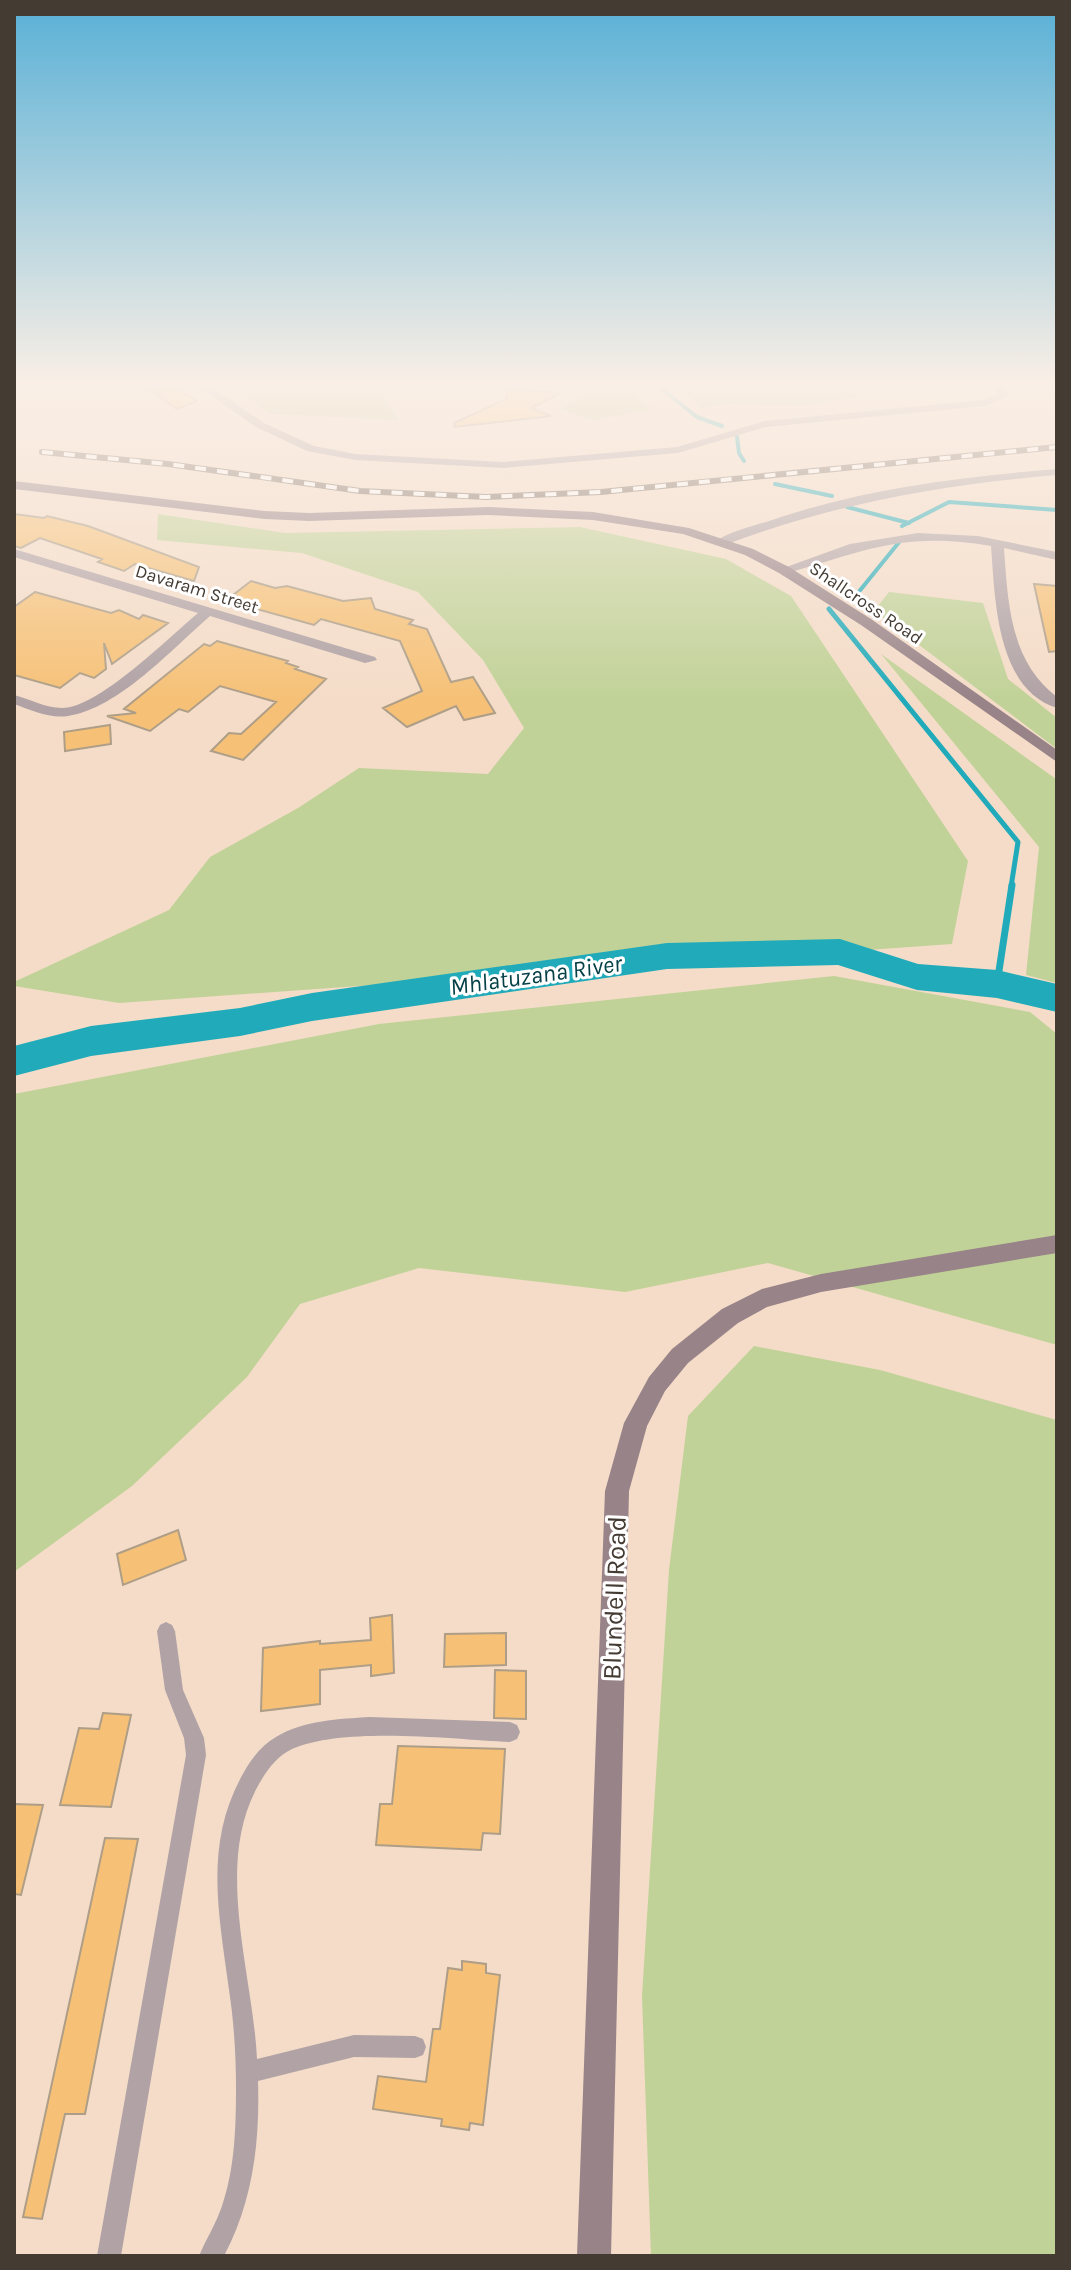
<svg xmlns="http://www.w3.org/2000/svg" width="1071" height="2270" font-family="Karla,sans-serif">
	<rect width="100%" height="100%" fill="#f4dcc8"/>
	<!-- green -->
	<path fill="#c1d298" d="M220,381h139l17,8 24,31 -128,-6z
		M568,381h52l32,29 -59,10 -33,-11 29,-16z
		M674,381h287l1,1 -165,24 -69,-2 -27,4z
		M158,514l127,19 295,-6 146,32 65,37 177,265 -16,83 -833,59 -105,-17v-4l155,-72 41,-53 88,-49 61,-40 129,6 36,-46 -41,-68 -65,-68 -116,-39 -145,-13z
		M889,592l94,11 25,76 49,39v31l-183,-138z
		M881,654l175,125 1,204 -31,-8 13,-128z
		M834,976l196,36 27,22v311l-289,-82 -143,29 -206,-24 -119,36 -53,73 -115,109 -118,86v-478l365,-70z
		M754,1346l126,24 177,50v836h-406l-9,-260 27,-426 19,-154z"/>
	<g fill="none" stroke-linecap="round" stroke-linejoin="round">
		<!-- stream-far2 -->
		<path stroke="#21abba" stroke-width="4" d="M652,381l45,36 25,9
			M737,437l2,16 5,8
			M775,484l57,12
			M847,507l62,16
			M902,526l47,-24 108,8
			M853,599l47,-58"/>
		<!-- stream-far1 -->
		<path stroke="#21abba" stroke-width="5" d="M829,609l189,233 -7,45"/>
		<!-- stream -->
		<path stroke="#21abba" stroke-width="7" d="M997,984l15,-99"/>
		<!-- river -->
		<path fill="#21abba" fill-rule="evenodd" d="M840,939l78,25 79,6 60,14v28l-60,-14 -80,-8 -79,-25 -171,4 -355,52 -72,15 -149,20 -77,20v-30l77,-20 149,-18 72,-15 355,-50z"/>
	</g>
	<!-- building -->
	<path fill="#f6c177" stroke="#ae9e87" stroke-width="2" d="M170,383l27,18 -20,8 -29,-20z
		M509,389l52,4 -30,15 20,8 -96,11 -1,-4 52,-24z
		M14,514l30,4 3,-2 41,10 111,41 -5,14 -59,-17 -11,7 -26,-9 4,-3 -62,-21 -19,10 -7,-2z
		M251,581l24,7 12,-2 56,15 28,-3 4,11 38,11 -4,4 18,5 24,53 22,-5 22,36 -31,7 -8,-14 -49,21 -24,-19 39,-17 -22,-50 -79,-22 -7,6 -82,-23 6,-5 -5,-2z
		M1034,584l23,2v65l-8,1z
		M35,592l76,21 8,-3 20,9 4,-4 25,8 -56,41 -8,-21 2,26 -12,9 -14,-5 -20,15 -46,-13v-68z
		M217,641l71,20 -2,2 12,4 -3,2 31,10 -83,81 -32,-9 18,-18 12,1 35,-32 -56,-16 -32,26 -9,-3 -29,22 -43,-15 29,-3 -12,-4 80,-65 6,2z
		M110,725l1,19 -46,7 -1,-19z
		M178,1530l8,30 -63,25 -6,-31z
		M392,1615l2,58 -23,3v-11l-51,5v34l-59,7 2,-63 57,-7v3l51,-4 -1,-22z
		M506,1633v32l-62,2 1,-33z
		M495,1670l31,1v48l-32,-1z
		M103,1713l28,2 -20,92 -51,-2 19,-77 20,1z
		M398,1746l107,3 -5,85 -17,-1 -2,17 -105,-5 4,-41h12z
		M14,1804l29,1 -22,90 -7,-1z
		M105,1838l33,1 -53,275h-20l-23,105 -19,-2z
		M462,1961l24,3v9l14,2 -17,150 -13,-2 -1,7 -28,-4 1,-7 -69,-10 5,-33 48,6 7,-53h7l8,-61 14,2z"/>
	<g fill="none" stroke-linecap="round" stroke-linejoin="round">
		<!-- lane -->
		<path fill="#b0a2a5" fill-rule="evenodd" d="M166,1622l6,3 3,6 8,59 21,48 2,17 -85,501h-24l89,-501 -2,-17 -19,-48 -8,-59 3,-6z
			M370,1717l140,5 7,3 3,7 -3,7 -7,3c-58,-3 -166,-16 -218,7 -15,7 -25,21 -33,35 -46,80 -6,188 -2,275l97,-24 61,1 8,3 3,8 -3,8 -8,3 -61,-1 -96,24c2,61 -5,120 -34,175h-25c7,-17 17,-32 23,-50 13,-38 14,-80 14,-119 0,-31 -2,-65 -7,-97 -10,-76 -26,-147 15,-218 8,-14 18,-27 32,-35 28,-17 63,-18 94,-20z"/>
		<!-- street -->
		<path fill="#b0a2a5" fill-rule="evenodd" d="M190,381h13l61,42 50,23 41,8 148,8 174,-15 88,-26 218,-21 15,-5 -8,-14h10l9,15 -24,10 -219,21 -88,26 -175,15 -148,-8 -48,-9 -51,-24z
			M466,381h14l4,4 -5,3z
			M1057,469v6c-117,10 -221,28 -332,70l-10,-3c13,-10 35,-15 51,-20 94,-33 192,-45 291,-53z
			M918,533l60,3 79,16v8l-53,-12c4,56 6,113 53,149v11c-61,-19 -62,-110 -66,-162 -89,-15 -125,5 -207,28l-6,-4 72,-26z
			M14,549l361,108 2,3 -12,3 -155,-47c-38,33 -91,92 -142,100 -18,3 -37,-6 -54,-12v-9c16,4 31,13 48,13 37,0 107,-71 136,-95l-184,-56z"/>
		<!-- secondary -->
		<path fill="#988388" fill-rule="evenodd" d="M14,481l251,30 44,2 179,-6 105,5 96,16 64,21 36,18 82,52 186,131v12l-196,-137 -82,-52 -34,-18 -62,-21 -90,-14 -105,-5 -179,6 -44,-2 -251,-30z
			M1057,1235v18l-236,39 -54,15 -29,16 -50,40 -23,28 -18,35 -18,65 -18,765h-34l28,-765 19,-68 25,-46 23,-28 50,-40 40,-20 59,-15z"/>
		<!-- rail casing -->
		<g stroke="#7d6f63" stroke-width="6">
			<path id="rail" d="M42,452l126,12 192,27 126,6 115,-5 456,-45"/>
		</g>
		<!-- rail -->
		<use href="#rail" stroke="#fff" stroke-width="4" stroke-dasharray="11" stroke-linecap="butt"/>
	</g>
	<!-- sky -->
	<linearGradient id="sky" x2="0" y2="1"><stop stop-color="#58b0d6"/><stop offset="0.55" stop-color="#faefe6"/><stop offset="1" stop-color="#faefe6" stop-opacity="0"/></linearGradient>
	<rect width="1071" height="699" fill="url(#sky)"/>
	<g text-anchor="middle" stroke-width="6" stroke-linejoin="round" paint-order="stroke">
		<!-- far-street labels -->
		<g font-size="18" fill="#443b33" stroke="#fff">
			<text transform="translate(197 589) rotate(17)" y="6">Davaram Street</text>
			<text transform="translate(866 603) rotate(34)" y="6">Shallcross Road</text>
		</g>
		<!-- water labels -->
		<g font-size="24" font-style="italic" fill="#054047" stroke="#fff">
			<text transform="translate(536 975) rotate(-8)" y="8">Mhlatuzana River</text>
		</g>
		<!-- near-street labels -->
		<g font-size="26" fill="#443b33" stroke="#fff">
			<text transform="translate(614 1598) rotate(-88)" y="9">Blundell Road</text>
		</g>
	</g>
	<!-- border -->
	<rect width="1071" height="2270" fill="none" stroke="#443b33" stroke-width="32"/>
</svg>
